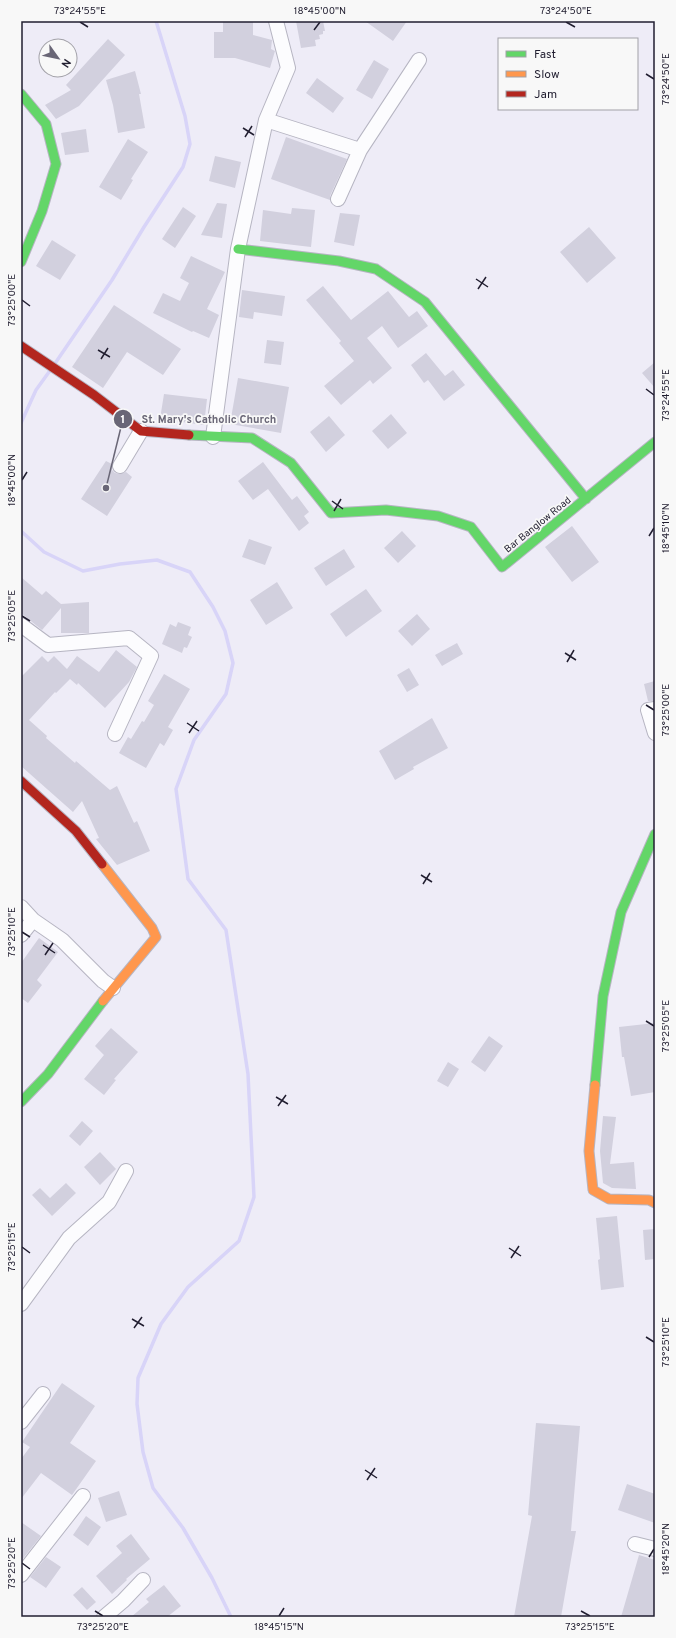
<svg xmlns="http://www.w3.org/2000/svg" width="676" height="1638" font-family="Overpass,sans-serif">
	<rect width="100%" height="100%" fill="#eeecf7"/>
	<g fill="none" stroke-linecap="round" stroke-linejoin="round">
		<!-- stream -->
		<path stroke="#d8d4f8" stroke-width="3.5" d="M56,362l56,-82 32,-53 39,-60 7,-23 -5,-28 -29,-95
			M21,423l15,-33 13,-18
			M21,531l23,21 39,19 37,-7 37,-4 33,12 23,35 12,24 8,32 -7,31 -32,46 -18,49 12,90 38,51 22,144 6,123 -15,44 -51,46 -27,37 -23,54 -1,26 6,48 10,36 30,40 29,50 19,39"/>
	</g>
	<!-- building -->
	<path fill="#d2d0de" d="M223,21h30v14l19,5 -1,9 4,2 -5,17 -35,-10h-21v-26h9z
		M296,21h27l2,10h-2v3l-4,1 1,4 -5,1 1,6 -15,2z
		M365,21h42l-14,20z
		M108,39l17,16 -46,51 -23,13 -11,-14 26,-15 -5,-5z
		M374,60l15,9 -17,30 -16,-9z
		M135,71l6,23h-2l6,34 -27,5 -5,-28 -7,-25z
		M317,78l27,20 -11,15 -27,-20z
		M86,129l3,23 -24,3 -4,-22z
		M286,137l61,22 -17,37v4l-59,-21z
		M128,139l20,13 -17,27 2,1 -12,20 -22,-13z
		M215,156l26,6 -6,26 -26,-7z
		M217,203l10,1 -5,34 -21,-3z
		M183,207l13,9 -21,32 -13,-9z
		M292,208l23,2 -4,37 -51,-6 3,-31 28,4z
		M340,213l20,2 -6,31 -20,-4z
		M589,227l27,31 -29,25 -27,-31z
		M52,240l24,15 -16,25 -24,-14z
		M191,256l34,16 -18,37 12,6 -10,23 -16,-7 -1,1 -39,-19 10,-20 17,8 9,-18 -9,-5z
		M323,286l28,34 37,-29 21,26 8,-6 11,15 -30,22 -16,-22 -15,12 25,30 -19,16 -3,-4 -29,25 -17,-19 30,-25 -15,-18 2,-2 -35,-41z
		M242,290l43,6 -3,20 -28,-4 -1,7 -14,-2z
		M114,305l67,44 -18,26 -36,-23 -24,36 -31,-21z
		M267,340l17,2 -3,23 -17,-2z
		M426,353l19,23 8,-6 12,15 -21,16 -16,-21 -4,3 -13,-18z
		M655,362v26l-13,-15z
		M238,378l51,9 -8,46 -51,-9z
		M164,394l43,5 -3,26 -44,-6z
		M391,414l16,19 -19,16 -16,-18z
		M329,416l16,19 -19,17 -16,-20z
		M106,461l6,3v6l3,3 5,1 6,-2 6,5 -25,39 -26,-17z
		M263,462l25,33 4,5 5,-4 12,16 -5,4 5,7 -10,8 -31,-42 -15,11 -15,-19z
		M572,526l27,36 -27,20 -27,-35z
		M402,531l14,15 -18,17 -14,-15z
		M249,539l23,8 -7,18 -23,-8z
		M344,549l11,18 -29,19 -12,-18z
		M21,577l21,18 4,-4 15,13 28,-2v31h-28v-25l-19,22 -5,-4 -16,-13z
		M277,582l16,26 -27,17 -16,-25z
		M366,589l16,22 -36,26 -16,-23z
		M417,614l13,15 -18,17 -14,-15z
		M178,622l13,5 -3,8 4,2 -5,11 -3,-1 -2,6 -20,-9 8,-20 6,3z
		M457,643l6,11 -21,12 -7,-11z
		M116,650l21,17 -8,15 -24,26 -27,-25 -1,2 -7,-6 -14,14 -1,-1 -26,28 18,16 -1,2 29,25 1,-2 34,29 7,-4 17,37 3,-2 13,30 -33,14 -21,-26 3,-1 -17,-37 -9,11 -52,-46v-89l21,-21 6,6 6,-6 13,13 10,-13 22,16z
		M409,668l10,17 -12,7 -10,-17z
		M164,674l26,15 -22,38 5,3 -9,16 -4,-3 -14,25 -27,-15 9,-16 3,2 11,-18 2,1 10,-17 -6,-4z
		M655,681v20h-7l-4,-17z
		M432,718l16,30 -35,19 1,2 -19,11 -16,-29z
		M39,938l19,14 -21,28 5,5 -14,18 -7,-5v-35z
		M655,1023v69l-24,4 -7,-39h-2l-3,-30z
		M111,1028l27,24 -24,27 2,1 -12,15 -20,-16 20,-24 -9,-9z
		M489,1036l14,10 -18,26 -14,-10z
		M448,1062l11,7 -11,18 -11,-6z
		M603,1116l13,1 -6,47 24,-2 2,27 -24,-1 -9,-5 -3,-32z
		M82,1121l11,10 -13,15 -11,-10z
		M100,1152l16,17 -16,16 -16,-18z
		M66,1183l10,10 -24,23 -20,-21 8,-7 10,10z
		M617,1216l7,71 -23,3 -3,-30 2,-1 -4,-41z
		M655,1229v30l-10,1 -2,-30z
		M62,1383l33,23 -25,37 26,18 -24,34 -31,-22 -20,26v-40l9,-12 -8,-5z
		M536,1423l44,3 -9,105h5l-15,86h-47l18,-101 -4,-1z
		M627,1484l28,10v29l-37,-13z
		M119,1491l8,24 -21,7 -8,-24z
		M86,1516l15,11 -13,19 -15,-11z
		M21,1522l20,14 -20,25z
		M131,1534l19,25 -24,20 1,1 -15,14 -16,-18 26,-23 -6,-7z
		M639,1555l16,5v57h-34z
		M46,1557l15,10 -15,21 -16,-11z
		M164,1585l17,21 -14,11h-36l18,-15 -3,-3z
		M82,1587l14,15 -9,8 -14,-15z"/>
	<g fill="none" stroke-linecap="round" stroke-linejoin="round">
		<!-- street casing -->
		<g stroke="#b6b5c2" stroke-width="16">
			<path id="street" d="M266,120l94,30
				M338,199l22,-49 59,-90
				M213,437l25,-188 28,-129 22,-52 -12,-47
				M120,466l21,-35
				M21,625l27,20 81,-7 22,18 -36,78
				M655,709l-7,1 7,23
				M21,907l12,13 29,20 41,41 10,7
				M21,935l12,-15
				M21,1304l48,-66 40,-36 17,-31
				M21,1422l22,-28
				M635,1544l20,5
				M21,1575l62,-79
				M104,1617l19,-16 20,-21"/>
		</g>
		<!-- fast casing -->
		<g stroke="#b6b5c2" stroke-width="11">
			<path id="fast" d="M21,94l25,30 10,40 -14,47 -21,51
				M238,249l101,12 37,8 49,33 161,197
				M189,435l63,3 39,25 40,50 55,-3 52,6 33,11 31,40 153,-125
				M595,1085l8,-89 18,-84 34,-78
				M21,1102l27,-28 55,-73"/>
		</g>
		<!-- slow casing -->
		<g stroke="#b6b5c2" stroke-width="11">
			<path id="slow" d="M102,864l50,64 4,9 -53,64
				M595,1085l-6,66 4,39 16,9 40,1 6,3"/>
		</g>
		<!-- jam casing -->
		<g stroke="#b6b5c2" stroke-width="11">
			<path id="jam" d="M21,346l73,49 47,36 48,4
				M21,781l55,50 26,33"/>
		</g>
		<!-- street -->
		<use href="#street" stroke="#fcfcfe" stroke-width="14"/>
		<!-- fast -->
		<use href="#fast" stroke="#63d668" stroke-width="9"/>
		<!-- slow -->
		<use href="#slow" stroke="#ff974d" stroke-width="9"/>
		<!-- jam -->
		<use href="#jam" stroke="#b3261e" stroke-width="9"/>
	</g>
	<!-- ticks -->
	<path fill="none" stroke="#211e30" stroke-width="1.5" d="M80,22l8,5M566,22l9,5M314,30l6,-8M646,74l8,5M243,128l11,7M245,137l7,-11M476,279l12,8M478,289l8,-12M22,300l8,6M98,350l12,7M101,359l7,-11M646,389l8,6M22,480l5,-8M332,501l11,8M334,511l7,-12M649,536l5,-8M22,616l8,5M565,653l11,7M567,662l7,-12M646,705l8,5M187,723l12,8M189,733l8,-12M421,875l11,7M423,884l7,-11M22,932l8,5M43,945l12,8M45,955l8,-12M646,1021l8,5M276,1097l12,7M278,1106l8,-11M22,1247l8,6M509,1248l12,8M511,1258l8,-12M132,1319l12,7M134,1328l8,-11M646,1337l8,5M365,1470l12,8M367,1480l8,-12M649,1557l5,-8M22,1563l8,6M95,1611l8,5M581,1611l9,5M279,1616l5,-8"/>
	<g text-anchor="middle" stroke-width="3.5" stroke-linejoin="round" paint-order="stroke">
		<!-- street labels -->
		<g font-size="10" fill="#211e30" stroke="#f8f8f8">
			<text transform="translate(537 524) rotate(-39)" y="4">Bar Banglow Road</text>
		</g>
	</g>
	<!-- callouts -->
	<path fill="none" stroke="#696676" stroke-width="1.5" d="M106 488L123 419"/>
	<g fill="#696676" stroke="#f8f8f8" stroke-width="1.5">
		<circle cx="106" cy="488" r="4"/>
		<circle cx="123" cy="419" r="10"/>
	</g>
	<g font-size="12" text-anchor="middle" font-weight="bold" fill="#fff">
		<text x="123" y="423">1</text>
	</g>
	<g font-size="11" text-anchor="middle" font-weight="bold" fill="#696676" stroke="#f8f8f8" stroke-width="3.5" stroke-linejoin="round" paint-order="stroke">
		<text x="209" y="423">St. Mary's Catholic Church</text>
	</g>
	<!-- border -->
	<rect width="676" height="1638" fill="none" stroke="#f8f8f8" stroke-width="44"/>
	<!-- legend -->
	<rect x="498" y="38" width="140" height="72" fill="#f8f8f8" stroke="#a2a1a8"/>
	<rect x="506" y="51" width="20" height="6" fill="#63d668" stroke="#a2a1a8"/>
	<text x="534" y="58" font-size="12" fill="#211e30">Fast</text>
	<rect x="506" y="71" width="20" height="6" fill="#ff974d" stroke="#a2a1a8"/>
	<text x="534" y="78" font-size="12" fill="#211e30">Slow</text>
	<rect x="506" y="91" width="20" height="6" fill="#b3261e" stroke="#a2a1a8"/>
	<text x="534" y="98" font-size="12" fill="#211e30">Jam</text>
	<!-- north arrow -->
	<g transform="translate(58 58) rotate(123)"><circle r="19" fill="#f8f8f8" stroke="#a2a1a8"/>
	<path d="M0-3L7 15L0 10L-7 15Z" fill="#696676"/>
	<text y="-6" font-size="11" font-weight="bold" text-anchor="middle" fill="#211e30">N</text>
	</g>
	<rect x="22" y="22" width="632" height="1594" fill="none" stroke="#211e30" stroke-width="1.5"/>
	<g font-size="10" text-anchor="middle" fill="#211e30">
		<text x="80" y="14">73°24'55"E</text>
		<text x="320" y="14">18°45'00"N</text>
		<text x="566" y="14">73°24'50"E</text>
		<text transform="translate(665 79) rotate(-90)" y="4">73°24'50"E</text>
		<text transform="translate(11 300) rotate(-90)" y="4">73°25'00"E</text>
		<text transform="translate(665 395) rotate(-90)" y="4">73°24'55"E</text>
		<text transform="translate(11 480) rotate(-90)" y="4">18°45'00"N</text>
		<text transform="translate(665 528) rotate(-90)" y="4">18°45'10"N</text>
		<text transform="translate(11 616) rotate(-90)" y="4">73°25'05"E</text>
		<text transform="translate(665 710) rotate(-90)" y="4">73°25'00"E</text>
		<text transform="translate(11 932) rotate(-90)" y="4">73°25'10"E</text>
		<text transform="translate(665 1026) rotate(-90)" y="4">73°25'05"E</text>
		<text transform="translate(11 1247) rotate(-90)" y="4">73°25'15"E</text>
		<text transform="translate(665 1342) rotate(-90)" y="4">73°25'10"E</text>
		<text transform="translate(665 1549) rotate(-90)" y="4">18°45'20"N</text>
		<text transform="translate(11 1563) rotate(-90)" y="4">73°25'20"E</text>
		<text x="103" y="1630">73°25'20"E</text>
		<text x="279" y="1630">18°45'15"N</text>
		<text x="590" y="1630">73°25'15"E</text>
	</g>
</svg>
